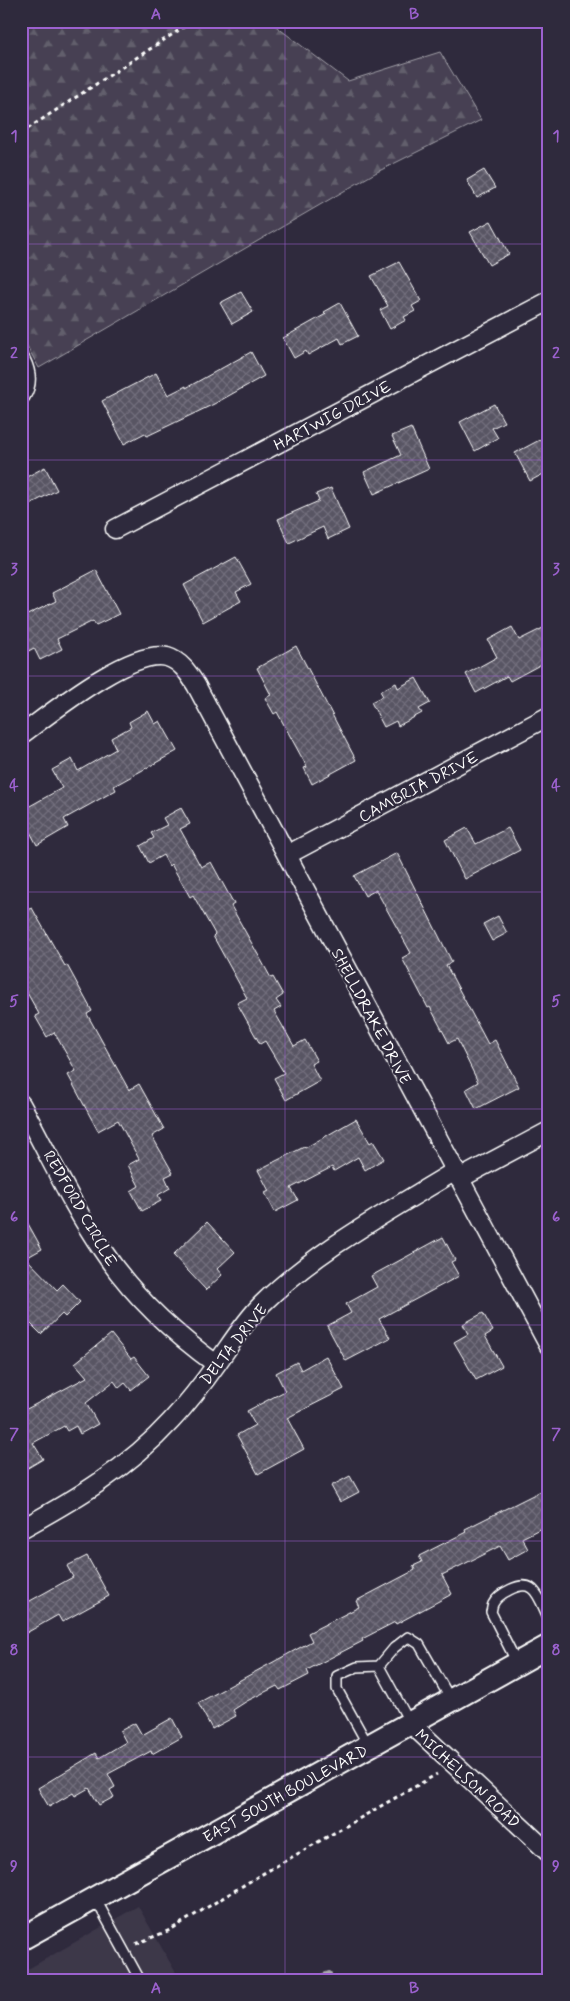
<svg xmlns="http://www.w3.org/2000/svg" width="570" height="2001" font-family="Mynerve,sans-serif">
	<defs>
		<pattern id="forest-firs" width="22" height="20" patternUnits="userSpaceOnUse" patternTransform="scale(1.25)"><rect width="22" height="20" fill="#464152"/><path d="M5 1l3.5 6h-7zM16 11l3.5 6h-7z" fill="#625e6c"/></pattern>
		<pattern id="building-cross-hatch" width="8" height="8" patternUnits="userSpaceOnUse" patternTransform="scale(1.25)"><rect width="8" height="8" fill="#595564"/><path d="M0 0l8 8M0 8l8-8" fill="none" stroke="#726e7b"/></pattern>
	</defs>
	<rect width="100%" height="100%" fill="#2f2a3d"/>
	<filter id="ink" filterUnits="userSpaceOnUse"><feTurbulence type="fractalNoise" baseFrequency=".02" numOctaves="2"/><feDisplacementMap in="SourceGraphic" scale="10" xChannelSelector="R" yChannelSelector="G"/><feConvolveMatrix kernelMatrix="1 2 1 2 8 2 1 2 1" color-interpolation-filters="sRGB"/></filter>
	<g filter="url(#ink)">
		<!-- built -->
		<path fill="#3c3749" d="M138,1906l42,74h-159v-7z"/>
		<!-- forest -->
		<path fill="url(#forest-firs)" stroke="#a2a0a8" d="M21,21h248l79,60 92,-29 41,68 -106,53 -336,195 -18,-33z"/>
		<g fill="none" stroke-linecap="round" stroke-linejoin="round">
			<!-- stream -->
			<path stroke="#a7a6ad" stroke-width="6" d="M313,1980l16,-6"/>
		</g>
		<!-- building -->
		<path fill="url(#building-cross-hatch)" stroke="#fff" d="M484,170l11,18 -18,10 -10,-18z
			M491,221l18,33 -20,11 -19,-33z
			M399,262l22,39 -9,5 3,5 -11,6 2,3 -16,9 -10,-19 8,-4 -17,-30z
			M241,292l12,20 -21,12 -12,-21z
			M340,303l18,33 -16,8 -3,-6 -31,17 -2,-4 -12,7 -11,-20 43,-24 -2,-2z
			M251,352l13,24 -50,28 -67,32 -2,-3 -21,11 -22,-43 54,-28 12,22 18,-9v2z
			M494,404l10,18 -12,6 6,10 -23,13 -15,-29z
			M411,428l18,41 -55,25 -10,-22 37,-17 -9,-19z
			M549,435v36l-19,10 -15,-28z
			M45,467l12,23 -36,19v-29z
			M331,488l18,41 -21,10 -5,-12 -34,16 -11,-24 41,-18 -3,-7z
			M236,557l15,27 -15,8 5,9 -38,21 -19,-37z
			M96,570l23,44 -23,11 -3,-4 -36,18 5,10 -22,11 -6,-12 -13,7v-37l35,-17 -4,-8z
			M549,625v35l-39,21 -3,-5 -31,17 -10,-19 31,-17 -9,-17 24,-13 7,13z
			M296,646l60,114 -44,24 -8,-16 3,-1 -30,-55 -3,2 -9,-16 6,-3 -14,-27z
			M416,678l14,25 -11,6 3,4 -24,13 -2,-5 -12,6 -13,-25 12,-6 -3,-5 16,-8 2,5z
			M148,711l7,13 5,-3 17,30 -63,35 2,4 -52,29 4,8 -31,18 -8,-15 -8,4v-23l41,-23 -10,-18 20,-11 6,12 38,-22 -5,-11 20,-11 -2,-5z
			M181,808l9,16 -10,5 21,38 10,-5 23,42 -3,2 40,72 2,-1 10,18 -7,5 5,7 -7,4 20,35 11,-6 12,21 -6,3 9,17 -34,19 -12,-22 10,-5 -19,-32 -5,3 -23,-41 10,-5 -34,-62 2,-2 -22,-39 -3,2 -19,-33 -2,2 -6,-11 -14,8 -9,-17 14,-8 -3,-5 16,-8 -4,-7z
			M467,828l9,16 32,-16 12,22 -55,29 -20,-39z
			M397,853l55,109 -6,3 42,79 7,-4 24,47 -43,22 -10,-20 12,-7 -21,-43 -8,4 -19,-36 -2,1 -26,-50 9,-5 -35,-63 -11,6 -11,-20z
			M32,908l33,58 2,-1 25,46 -5,3 42,76 10,-6 25,45 -12,7 21,37 -8,4 5,11 -12,7 3,6 -19,10 -11,-20 8,-5 -11,-21 11,-6 -21,-39 -20,11 -30,-56 8,-4 -22,-39 -7,5 -12,-21 4,-2 -18,-32v-68z
			M498,916l9,17 -15,8 -9,-17z
			M356,1119l14,24 3,-2 11,18 -19,11 -7,-13 -24,14 -2,-4 -41,21 7,12 -23,12 -10,-19 4,-2 -11,-21 46,-23 1,1z
			M21,1211l21,38 -16,9 31,32 6,-6 17,18 -15,15 -3,-3 -21,20 -20,-20z
			M207,1222l28,30 -18,17 5,6 -16,15 -33,-35z
			M443,1237l12,23 -4,2 8,14 -80,43 11,19 -44,23 -19,-35 24,-13 -5,-9 31,-17 -6,-11z
			M483,1313l10,18 -8,5 17,30 -26,14 -22,-38 14,-8 -5,-10z
			M111,1334l20,25 3,-2 15,19 -18,14 -6,-7 -6,5 -5,-7 -28,22 12,21 -18,10 -4,-8 -9,5 -3,-5 -31,17 10,16 -22,13v-60l66,-35 -12,-14z
			M326,1356l18,33 -57,29 17,31 -46,25 -21,-39 18,-10 -8,-14 38,-20 -9,-18 21,-11 4,8z
			M350,1476l9,16 -19,10 -9,-16z
			M549,1487v37l-27,14 6,11 -20,11 -8,-14 -58,29 10,19 -56,30 -1,-2 -33,17 1,2 -56,29 2,5 -29,15 -3,-4 -30,15 -14,9 3,6 -24,13 -14,-26 114,-62 -4,-8 51,-26 -3,-6 59,-31 -2,-4 9,-4 -3,-6 47,-24 -1,-3z
			M87,1556l22,40 -47,26 -4,-7 -37,21v-30l52,-29 -6,-11z
			M172,1718l10,19 -30,17 -1,-3 -43,23 7,13 -5,3 4,7 -15,8 -10,-17 -14,8 -2,-3 -24,14 -11,-19 58,-35 3,5 27,-16 -6,-11 15,-8 7,12z"/>
		<g fill="none" stroke-linecap="round" stroke-linejoin="round">
			<!-- service casing -->
			<g stroke="#fff" stroke-width="12">
				<path id="service" d="M517,1663l-26,-51c1,-3 1,-6 2,-8 5,-10 28,-23 38,-16 8,5 13,22 18,31
					M379,1666l31,57
					M368,1745l-31,-56v-13l20,-9 22,-1 15,-18 14,-11 11,7 32,56
					M95,1898l45,82"/>
			</g>
			<!-- minor casing -->
			<g stroke="#fff" stroke-width="21">
				<path id="minor" d="M21,361c6,12 7,23 0,34
					M115,529l434,-228
					M21,735c30,-22 110,-87 146,-78 14,4 22,17 29,28l353,661
					M287,855l262,-139
					M21,1104c27,49 51,102 82,147 30,45 70,82 113,113
					M459,1179l90,-48
					M21,1529c55,-30 107,-61 150,-108 17,-18 33,-39 47,-59 14,-20 27,-41 44,-58 56,-55 126,-92 193,-133
					M410,1723l139,130"/>
			</g>
			<!-- tertiary casing -->
			<g stroke="#fff" stroke-width="26">
				<path id="tertiary" d="M21,1939l528,-293"/>
			</g>
			<!-- path -->
			<path stroke="#fff" stroke-width="3" stroke-dasharray="4 4" stroke-linecap="butt" d="M21,133l172,-112
				M136,1944l34,-14 87,-53 180,-103"/>
			<!-- service -->
			<use href="#service" stroke="#2f2a3d" stroke-width="9"/>
			<!-- minor -->
			<use href="#minor" stroke="#2f2a3d" stroke-width="18"/>
			<!-- tertiary -->
			<use href="#tertiary" stroke="#2f2a3d" stroke-width="22"/>
		</g>
	</g>
	<!-- grid -->
	<path fill="none" stroke="#9c61cf" stroke-width="1" stroke-opacity="0.55" d="M285,21v1959M21,244h528M21,460h528M21,676h528M21,892h528M21,1109h528M21,1325h528M21,1541h528M21,1757h528"/>
	<g text-anchor="middle" stroke-width="4.5" stroke-linejoin="round" paint-order="stroke">
		<!-- street labels -->
		<g font-size="16" fill="#fff" stroke="#2f2a3d">
			<text transform="translate(332 415) rotate(-28)" y="6">HARTWIG DRIVE</text>
			<text transform="translate(418 786) rotate(-28)" y="6">CAMBRIA DRIVE</text>
			<text transform="translate(372 1016) rotate(62)" y="6">SHELLDRAKE DRIVE</text>
			<text transform="translate(81 1208) rotate(60)" y="6">REDFORD CIRCLE</text>
			<text transform="translate(233 1344) rotate(-52)" y="6">DELTA DRIVE</text>
			<text transform="translate(468 1778) rotate(43)" y="6">MICHELSON ROAD</text>
			<text transform="translate(285 1793) rotate(-29)" y="6">EAST SOUTH BOULEVARD</text>
		</g>
	</g>
	<!-- margin -->
	<rect width="570" height="2001" fill="none" stroke="#2f2a3d" stroke-width="55"/>
	<rect x="28" y="28" width="514" height="1946" fill="none" stroke="#9c61cf" stroke-width="2"/>
	<g font-size="16" text-anchor="middle" font-weight="bold" fill="#9c61cf">
		<text x="156" y="19">A</text>
		<text x="414" y="19">B</text>
		<text x="14" y="141">1</text>
		<text x="556" y="141">1</text>
		<text x="14" y="358">2</text>
		<text x="556" y="358">2</text>
		<text x="14" y="574">3</text>
		<text x="556" y="574">3</text>
		<text x="14" y="790">4</text>
		<text x="556" y="790">4</text>
		<text x="14" y="1006">5</text>
		<text x="556" y="1006">5</text>
		<text x="14" y="1222">6</text>
		<text x="556" y="1222">6</text>
		<text x="14" y="1439">7</text>
		<text x="556" y="1439">7</text>
		<text x="14" y="1655">8</text>
		<text x="556" y="1655">8</text>
		<text x="14" y="1871">9</text>
		<text x="556" y="1871">9</text>
		<text x="156" y="1993">A</text>
		<text x="414" y="1993">B</text>
	</g>
</svg>
